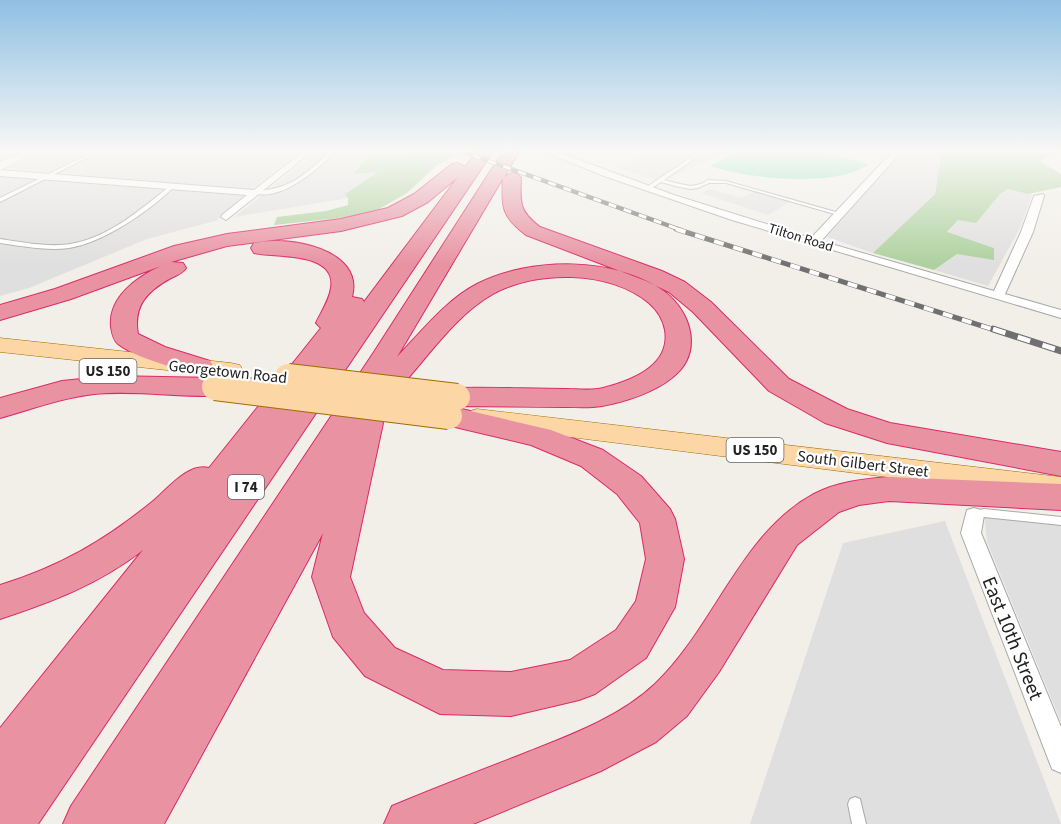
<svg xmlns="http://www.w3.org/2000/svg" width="1061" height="824" font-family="'Source Sans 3',sans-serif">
	<rect width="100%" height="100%" fill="#f2efe9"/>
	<!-- residential -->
	<path fill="#e0dfdf" d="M43,150h259l-52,40 -244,-22z
		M319,150h94l-8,6 -35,-1 -17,19 26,-2 -33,21 2,5 -114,19z
		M903,150h39l-7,44 -62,59 -46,-16z
		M0,177l248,19 -33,25 -68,18 -118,49 -29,8z
		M1008,189l24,6 -12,33 -32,58 -54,-16 23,-16 37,-6 -47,-15 11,-13 18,3 24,-29z
		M984,513l77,8v201l-74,-180z
		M945,521l116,303h-311l93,-281z"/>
	<!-- forest -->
	<path fill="#add19e" d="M413,150h33l11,5 -21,11 -29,27 -28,16 -31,8 -74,8 3,-8 49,-6 22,-6v-7l-3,-4 33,-22 -25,2 17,-19 35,1z
		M942,150h119l-21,11 21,13v13l-33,7 -20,-5 -8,5 -24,29 -18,-3 -11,12 47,16v12l-37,-6 -23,16 -61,-17 62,-59z"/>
	<!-- pitch -->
	<path fill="#88e0be" d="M741,150h72l56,14c-32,24 -122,15 -159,2z"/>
	<!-- parking -->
	<path fill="#e2e2e2" d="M659,150h73l-71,32 -45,-15z
		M710,189l32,9 14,-8 35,11 -23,14 -67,-22z"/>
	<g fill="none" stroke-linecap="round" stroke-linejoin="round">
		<!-- service casing -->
		<g stroke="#a9a9a9" stroke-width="2">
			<path id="service" d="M97,150h5l-102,52v-4z
				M332,150h5c-19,19 -55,52 -84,43l3,-2c37,-2 50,-18 76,-41z
				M690,158l4,1 -30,21 16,4 11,2 10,-2 7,-4 18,1 117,33 -5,1 -112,-32h-17l-11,5 -7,1 -12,-2 -18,-5 -12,8h-4v-2z
				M171,185l4,1c-26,25 -70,56 -106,62 -23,3 -47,-2 -69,-5v-4c20,3 41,7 61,6 42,-2 79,-35 110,-60z
				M984,509l77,8v8l-77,-8 -10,2 -3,-1 -2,-3 2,-3z
				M855,797l5,2 6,25h-14l-4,-20 2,-5z"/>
		</g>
		<!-- minor casing -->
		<g stroke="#a9a9a9" stroke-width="2">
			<path id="minor" d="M305,150h9l-88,70 -5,-3 1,-2 25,-20 -247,-19v-6l254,20z
				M540,150h12l122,45 137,43 83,-88h9l-82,91 173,50 27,-59 13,-36 9,-2 1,2 -11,36 -28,62 56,16v8l-329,-98 -128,-44z
				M974,508l7,2 3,5 -3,18 80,194v46l-9,-4 -91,-236 6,-23z"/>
		</g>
		<!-- tertiary casing -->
		<g stroke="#a9a9a9" stroke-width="1">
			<path id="tertiary" d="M26,150h15l-41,20v-8z"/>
		</g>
		<!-- primary casing -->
		<g stroke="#a06b00" stroke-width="1">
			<path id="primary" d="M0,338l231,25 9,2 3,5 -3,5 -9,2 -231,-25z
				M477,409l584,68v22l-594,-75 -4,-6 4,-6z"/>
		</g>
		<!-- motorway casing -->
		<g stroke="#dc2a67" stroke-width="2">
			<path id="motorway" d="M478,150h16l-456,674h-38v-96l143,-178c-44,34 -91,52 -143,69v-34c59,-18 104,-44 152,-83 15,-12 36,-40 57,-34l112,-140 -5,-5c5,-11 13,-22 15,-35 6,-37 -56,-30 -77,-35l-3,-5 3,-5c34,-8 111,6 98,54l10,2 2,3 94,-125 -30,25 -26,14 -61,15 -114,15 -56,16 12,1 3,5c-4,6 -9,7 -15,10 -24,13 -38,28 -33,56l27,13 45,14 4,6 -4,6c-16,4 -30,-4 -45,-8 -15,-5 -34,-11 -47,-21 -5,-4 -6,-11 -7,-17 -3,-30 26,-50 50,-61l-90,33 -71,21v-15l55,-16 119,-43 53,-12 114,-15 47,-11 26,-14 38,-30 6,-1 7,4z
				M504,150h16l-16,27 8,-4 6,1 3,4c-1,25 -2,33 19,49l122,44 23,11 26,20 78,77 58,30 43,14 171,29v24l-174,-33 -62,-20 -56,-32 -76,-79 -24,-20 -23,-11 -120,-46c-24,-18 -25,-28 -23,-57l-106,179c24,-25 49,-57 80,-73 52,-27 140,-28 188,8 27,21 38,61 8,85 -18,15 -48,25 -71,29 -12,2 -24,1 -36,1 -36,0 -73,-1 -109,-1l-10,-3 -5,-6 5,-6 10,-3c36,-1 73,1 109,1 12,0 25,2 37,-1 28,-7 68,-22 62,-58 -2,-11 -8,-20 -16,-27 -40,-33 -113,-33 -156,-9 -36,20 -63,60 -90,90l-10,3 -11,-4 -19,31 16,2 4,7 -33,154 14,36 31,35 48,22 68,2 59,-12 46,-30 20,-29 10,-42 -6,-36 -23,-29 -36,-28 -50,-21 -93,-22 -4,-7 4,-7 11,-3 102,24 52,20 38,26 29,33 5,10 9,40 -9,48 -29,51 -51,36 -16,6 -68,16 -71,-2 -75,-38 -32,-39 -21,-60 11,-44 -159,291h-101l8,-18 303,-454z
				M111,376l104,2 10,3 4,6 -4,6 -10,3c-40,1 -80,-6 -121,-2 -33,4 -62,15 -94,24v-20l62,-17z
				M889,477l172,7v26l-172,-9 -30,4 -20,7 -42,33 -78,127 -32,44 -31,26 -55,29 -128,53h-89l8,-18c43,-18 87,-35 131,-52 45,-18 96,-36 132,-70 59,-56 86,-151 159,-190 22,-12 50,-15 75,-17z"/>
		</g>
		<!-- service -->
		<use href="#service" fill="#fff" fill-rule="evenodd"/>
		<!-- minor -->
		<use href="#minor" fill="#fff" fill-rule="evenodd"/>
		<!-- tertiary -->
		<use href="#tertiary" fill="#fff" fill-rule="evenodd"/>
		<!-- primary -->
		<use href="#primary" fill="#fcd6a4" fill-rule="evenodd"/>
		<!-- motorway -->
		<use href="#motorway" fill="#e892a2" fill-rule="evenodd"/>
		<!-- rail-far2 casing -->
		<g stroke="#707070" stroke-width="4.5">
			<path id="rail-far2" d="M458,150l223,80"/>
		</g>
		<!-- rail-far1 casing -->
		<g stroke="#707070" stroke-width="5">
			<path id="rail-far1" d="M676,229l322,102"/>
		</g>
		<!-- rail casing -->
		<g stroke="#707070" stroke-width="7">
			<path id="rail" d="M993,329l68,22"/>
		</g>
		<!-- rail-far2 -->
		<use href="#rail-far2" stroke="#fff" stroke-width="3" stroke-dasharray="8" stroke-linecap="butt"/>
		<!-- rail-far1 -->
		<use href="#rail-far1" stroke="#fff" stroke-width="4" stroke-dasharray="10" stroke-linecap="butt"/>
		<!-- rail -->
		<use href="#rail" stroke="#fff" stroke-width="4.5" stroke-dasharray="13" stroke-linecap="butt"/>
		<!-- primary-bridge casing -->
		<g stroke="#a06b00" stroke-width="28" stroke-linecap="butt">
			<path id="primary-bridge" d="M288,377l169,20
				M215,387l234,29"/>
		</g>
		<!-- primary-bridge -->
		<use href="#primary-bridge" stroke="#fcd6a4" stroke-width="26"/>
	</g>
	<!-- sky -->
	<linearGradient id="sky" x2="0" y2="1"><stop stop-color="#8fc0e4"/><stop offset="0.57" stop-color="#f9f8f5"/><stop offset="1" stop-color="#f9f8f5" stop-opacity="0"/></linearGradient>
	<rect width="1061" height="265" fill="url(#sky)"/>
	<g text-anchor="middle" stroke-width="4.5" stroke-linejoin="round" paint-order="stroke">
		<!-- far-street labels -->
		<g font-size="14" fill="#222" stroke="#fff">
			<text transform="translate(801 237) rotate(17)" y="5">Tilton Road</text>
		</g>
		<!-- shield labels -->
		<g fill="#fff" stroke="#646464" stroke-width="1.5">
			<rect x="79.5" y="359" width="57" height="24" rx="4.5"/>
			<rect x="726.5" y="438" width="57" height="24" rx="4.5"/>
			<rect x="228" y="475" width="36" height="24" rx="4.5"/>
		</g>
		<g font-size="15" font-weight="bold" fill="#222">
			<text x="108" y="376">US 150</text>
			<text x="755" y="455">US 150</text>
			<text x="246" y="492">I 74</text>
		</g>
		<!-- street labels -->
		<g font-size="16" fill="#222" stroke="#fff">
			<text transform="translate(228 371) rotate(6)" y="6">Georgetown Road</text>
			<text transform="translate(863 463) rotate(7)" y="6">South Gilbert Street</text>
		</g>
		<!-- near-street labels -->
		<g font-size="20" fill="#222" stroke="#fff">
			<text transform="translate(1013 638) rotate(68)" y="7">East 10th Street</text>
		</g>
	</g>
</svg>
